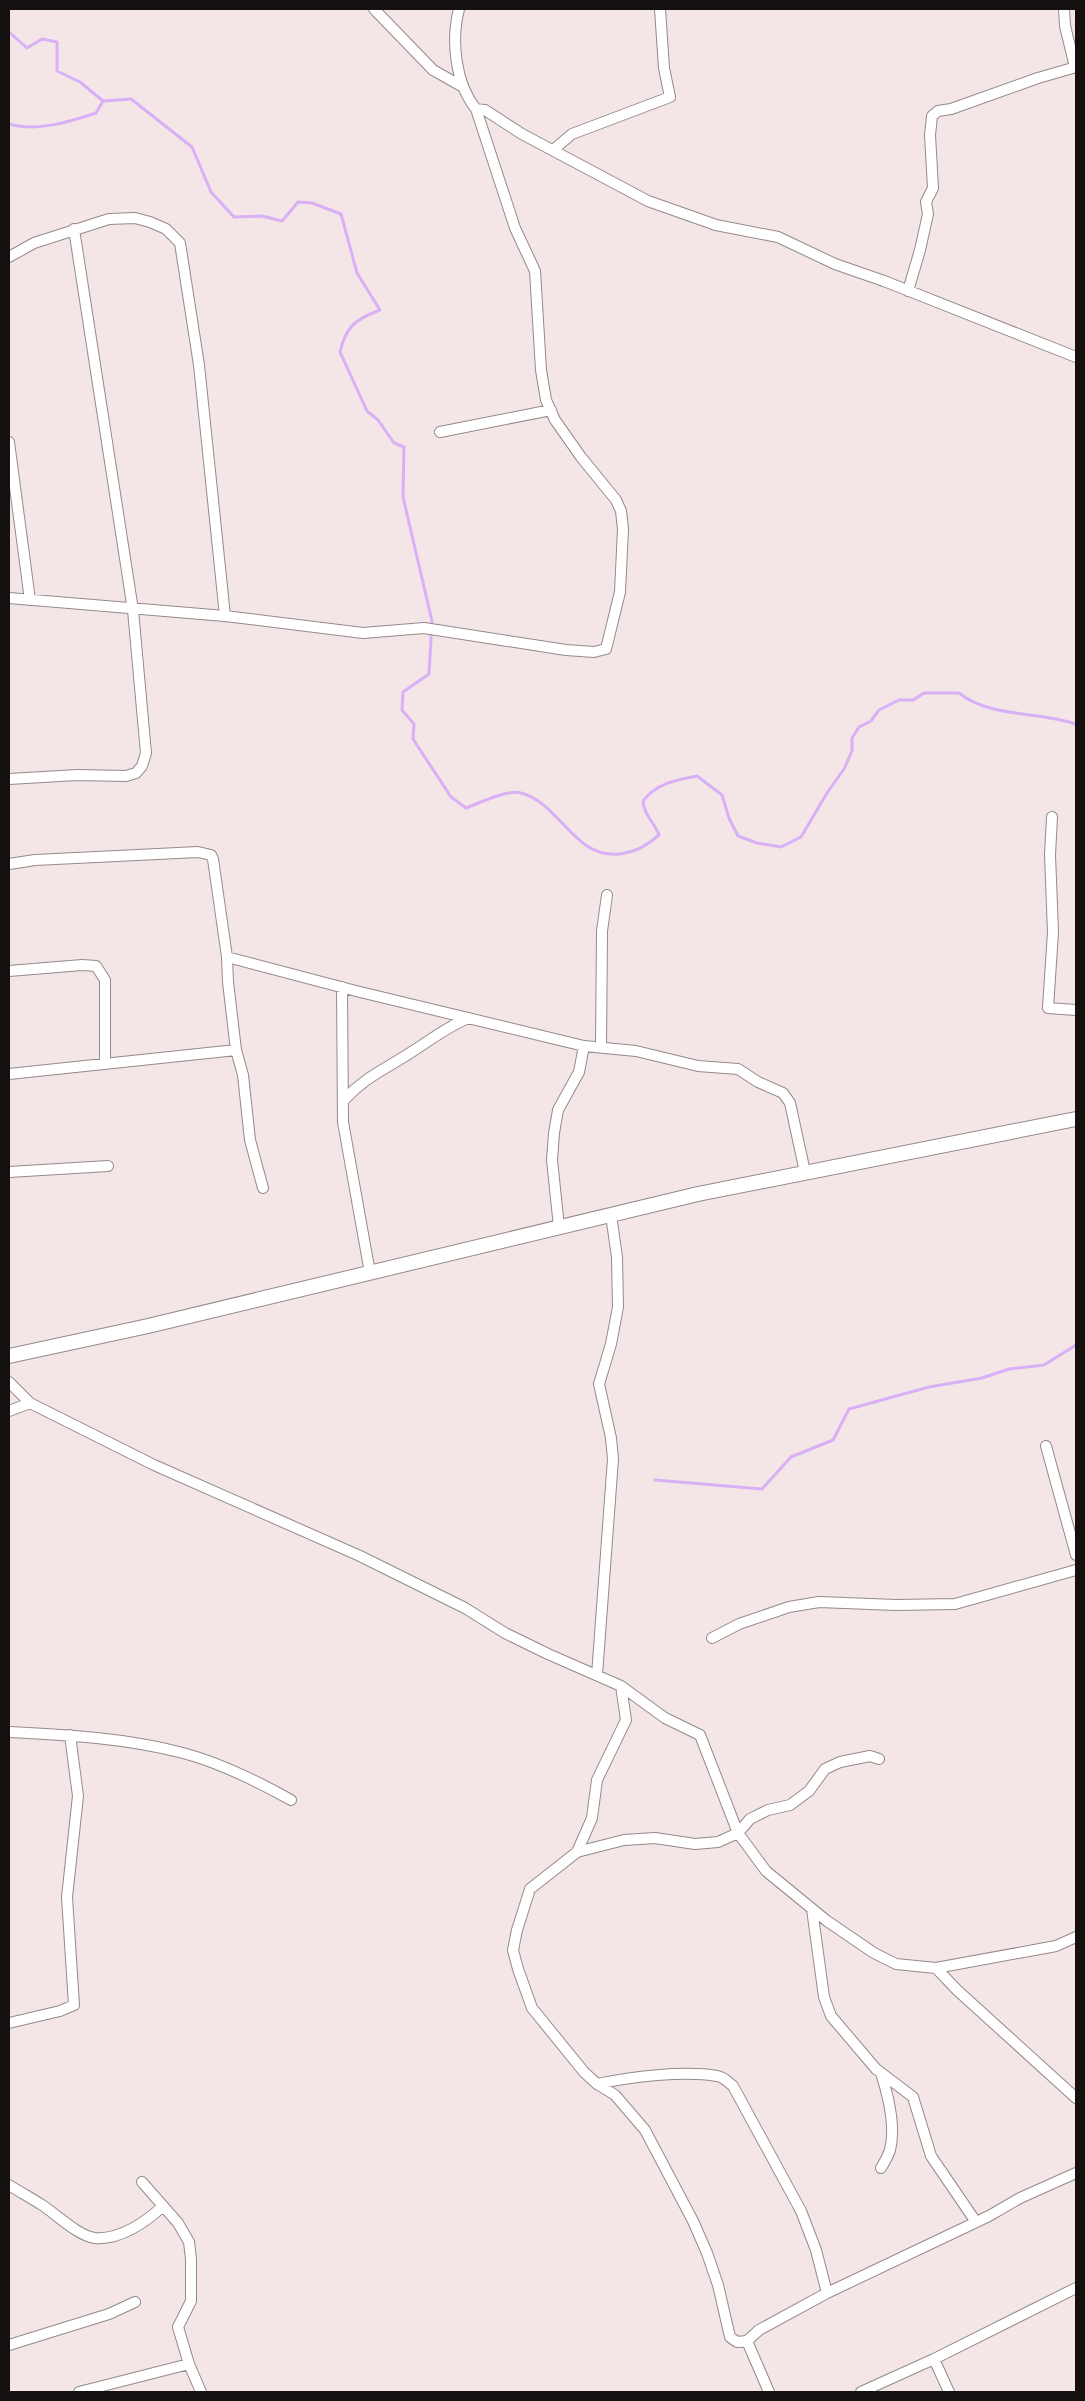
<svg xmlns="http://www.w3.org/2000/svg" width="1085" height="2401" font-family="'PT Sans Narrow',sans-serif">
	<rect width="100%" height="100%" fill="#f4e6e6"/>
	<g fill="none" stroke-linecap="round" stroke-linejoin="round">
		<!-- stream -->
		<path stroke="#d9b0f6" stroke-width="3" d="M9,32l18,16 15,-9 15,3v29l23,11 23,19 28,-2 61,48 19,45 23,25 28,-1 20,5 16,-19 14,1 29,11 16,59 23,37c-24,9 -34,16 -40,42l27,59 11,9 16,23 10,4 -1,50 29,124 -3,53 -26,18 -1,18 12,14 -1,15 38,58 15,11c13,-5 43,-19 55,-15 39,10 52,65 98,61 17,-2 27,-8 40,-19 -5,-13 -15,-20 -16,-34 14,-18 33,-21 54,-25l25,19 7,23 9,18 19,7 24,4 20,-10 26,-44 17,-24 8,-18v-13l7,-11 12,-6 8,-11 20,-10h14l11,-7h35c31,25 80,18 117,31
			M9,124c28,8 60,-2 87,-11l7,-12
			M655,1480l107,9 29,-32 42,-17 16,-31 80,-22 53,-9 27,-9 35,-4 32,-20"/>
		<!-- street casing -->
		<g stroke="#968989" stroke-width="12">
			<path id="street" d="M374,9l59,61 30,17
				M459,9c-8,31 -4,74 17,100l9,1 37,24 126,67 68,24 62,12 57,27 49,17 192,76
				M1064,9l1,17 10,41
				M553,150l19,-16 98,-37 -6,-29 -4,-59
				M9,257l25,-14 75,-24 26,-1 15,4 16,7 14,14 19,122 26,251
				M908,291l12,-41 8,-36 -2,-12 7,-14 -3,-53 2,-19 6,-5 13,-2 87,-31 38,-11
				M440,432l111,-22
				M9,442l21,158
				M9,598l216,18 138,17 61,-5 142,22 28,2 12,-3 14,-57 3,-63 -2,-18 -5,-11 -35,-43 -26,-37 -9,-20 -5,-30 -6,-99 -20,-43 -39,-119
				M9,779l68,-4 49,1 10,-3 6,-7 4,-13 -13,-143 -59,-381
				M1052,817l-2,38 3,77 -5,76 28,2
				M9,864l26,-4 163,-8 13,3 2,4 14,98
				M9,971l73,-6 14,1 9,14v83
				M342,987l1,135 27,151
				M601,1047l1,-116 5,-36
				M9,1074l227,-24
				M344,1100c22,-24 42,-31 69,-49 19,-12 35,-25 56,-33
				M9,1172l99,-6
				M263,1188l-13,-48 -7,-65 -7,-25 -8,-68 -1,-25 129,34 228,55 52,5 62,15 40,3 20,13 25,11 7,10 15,69
				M559,1227l-7,-67 2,-27 4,-23 21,-38 5,-26
				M9,1382l21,21 124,62 206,91 105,52 40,25 43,21 73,32 44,32 35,17 38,98 28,38 61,50 47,32 22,11 40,4 120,-22 20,-9
				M9,1411l21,-8
				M1046,1446l30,109
				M712,1638l27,-14 50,-17 30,-5 77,3 59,-1 121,-34
				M597,1675l16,-216 -2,-21 -12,-54 12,-40 7,-37 -1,-50 -6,-42
				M9,1732c58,3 117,6 174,21 38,10 74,28 108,47
				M577,1852l15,-34 5,-38 29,-60 -5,-34
				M812,1909l12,88 7,19 45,53 37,28 18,59 45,66
				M936,1968l21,22 119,108
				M9,2023l51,-12 14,-6 -7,-108 11,-101 -8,-61
				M881,2073c7,22 15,54 9,77 -2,6 -6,13 -9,18
				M597,2084l18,11 30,35 48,91 14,32 11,32 12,52 7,5 10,-1 22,51
				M142,2182l36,41 11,19 2,17v42l-13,26 11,37 12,28
				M9,2185c11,7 22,13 33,20 14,9 36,31 53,33 25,2 51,-16 68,-32
				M827,2293l-11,-43 -15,-39 -68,-125c-5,-4 -9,-9 -16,-10 -33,-6 -87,1 -120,8l-13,-12 -52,-64 -14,-39 -5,-19 4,-20 13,-41 47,-37 47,-12 31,-2 40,6 23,-2 20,-9 12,-14 18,-9 22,-5 19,-14 16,-22 15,-7 30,-6 9,3
				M747,2341l12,-11 68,-37 162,-77 31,-18 56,-25
				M9,2345l100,-31 26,-12
				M934,2359l15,33
				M79,2392l110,-28
				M861,2392l73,-33 142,-71"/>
		</g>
		<!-- secondary casing -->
		<g stroke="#968989" stroke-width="16">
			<path id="secondary" d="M9,1356l139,-30 550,-132 378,-75"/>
		</g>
		<!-- street -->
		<use href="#street" stroke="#fff" stroke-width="10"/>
		<!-- secondary -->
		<use href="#secondary" stroke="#fff" stroke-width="14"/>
	</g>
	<!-- border -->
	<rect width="1085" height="2401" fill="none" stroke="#151010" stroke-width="20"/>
</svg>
